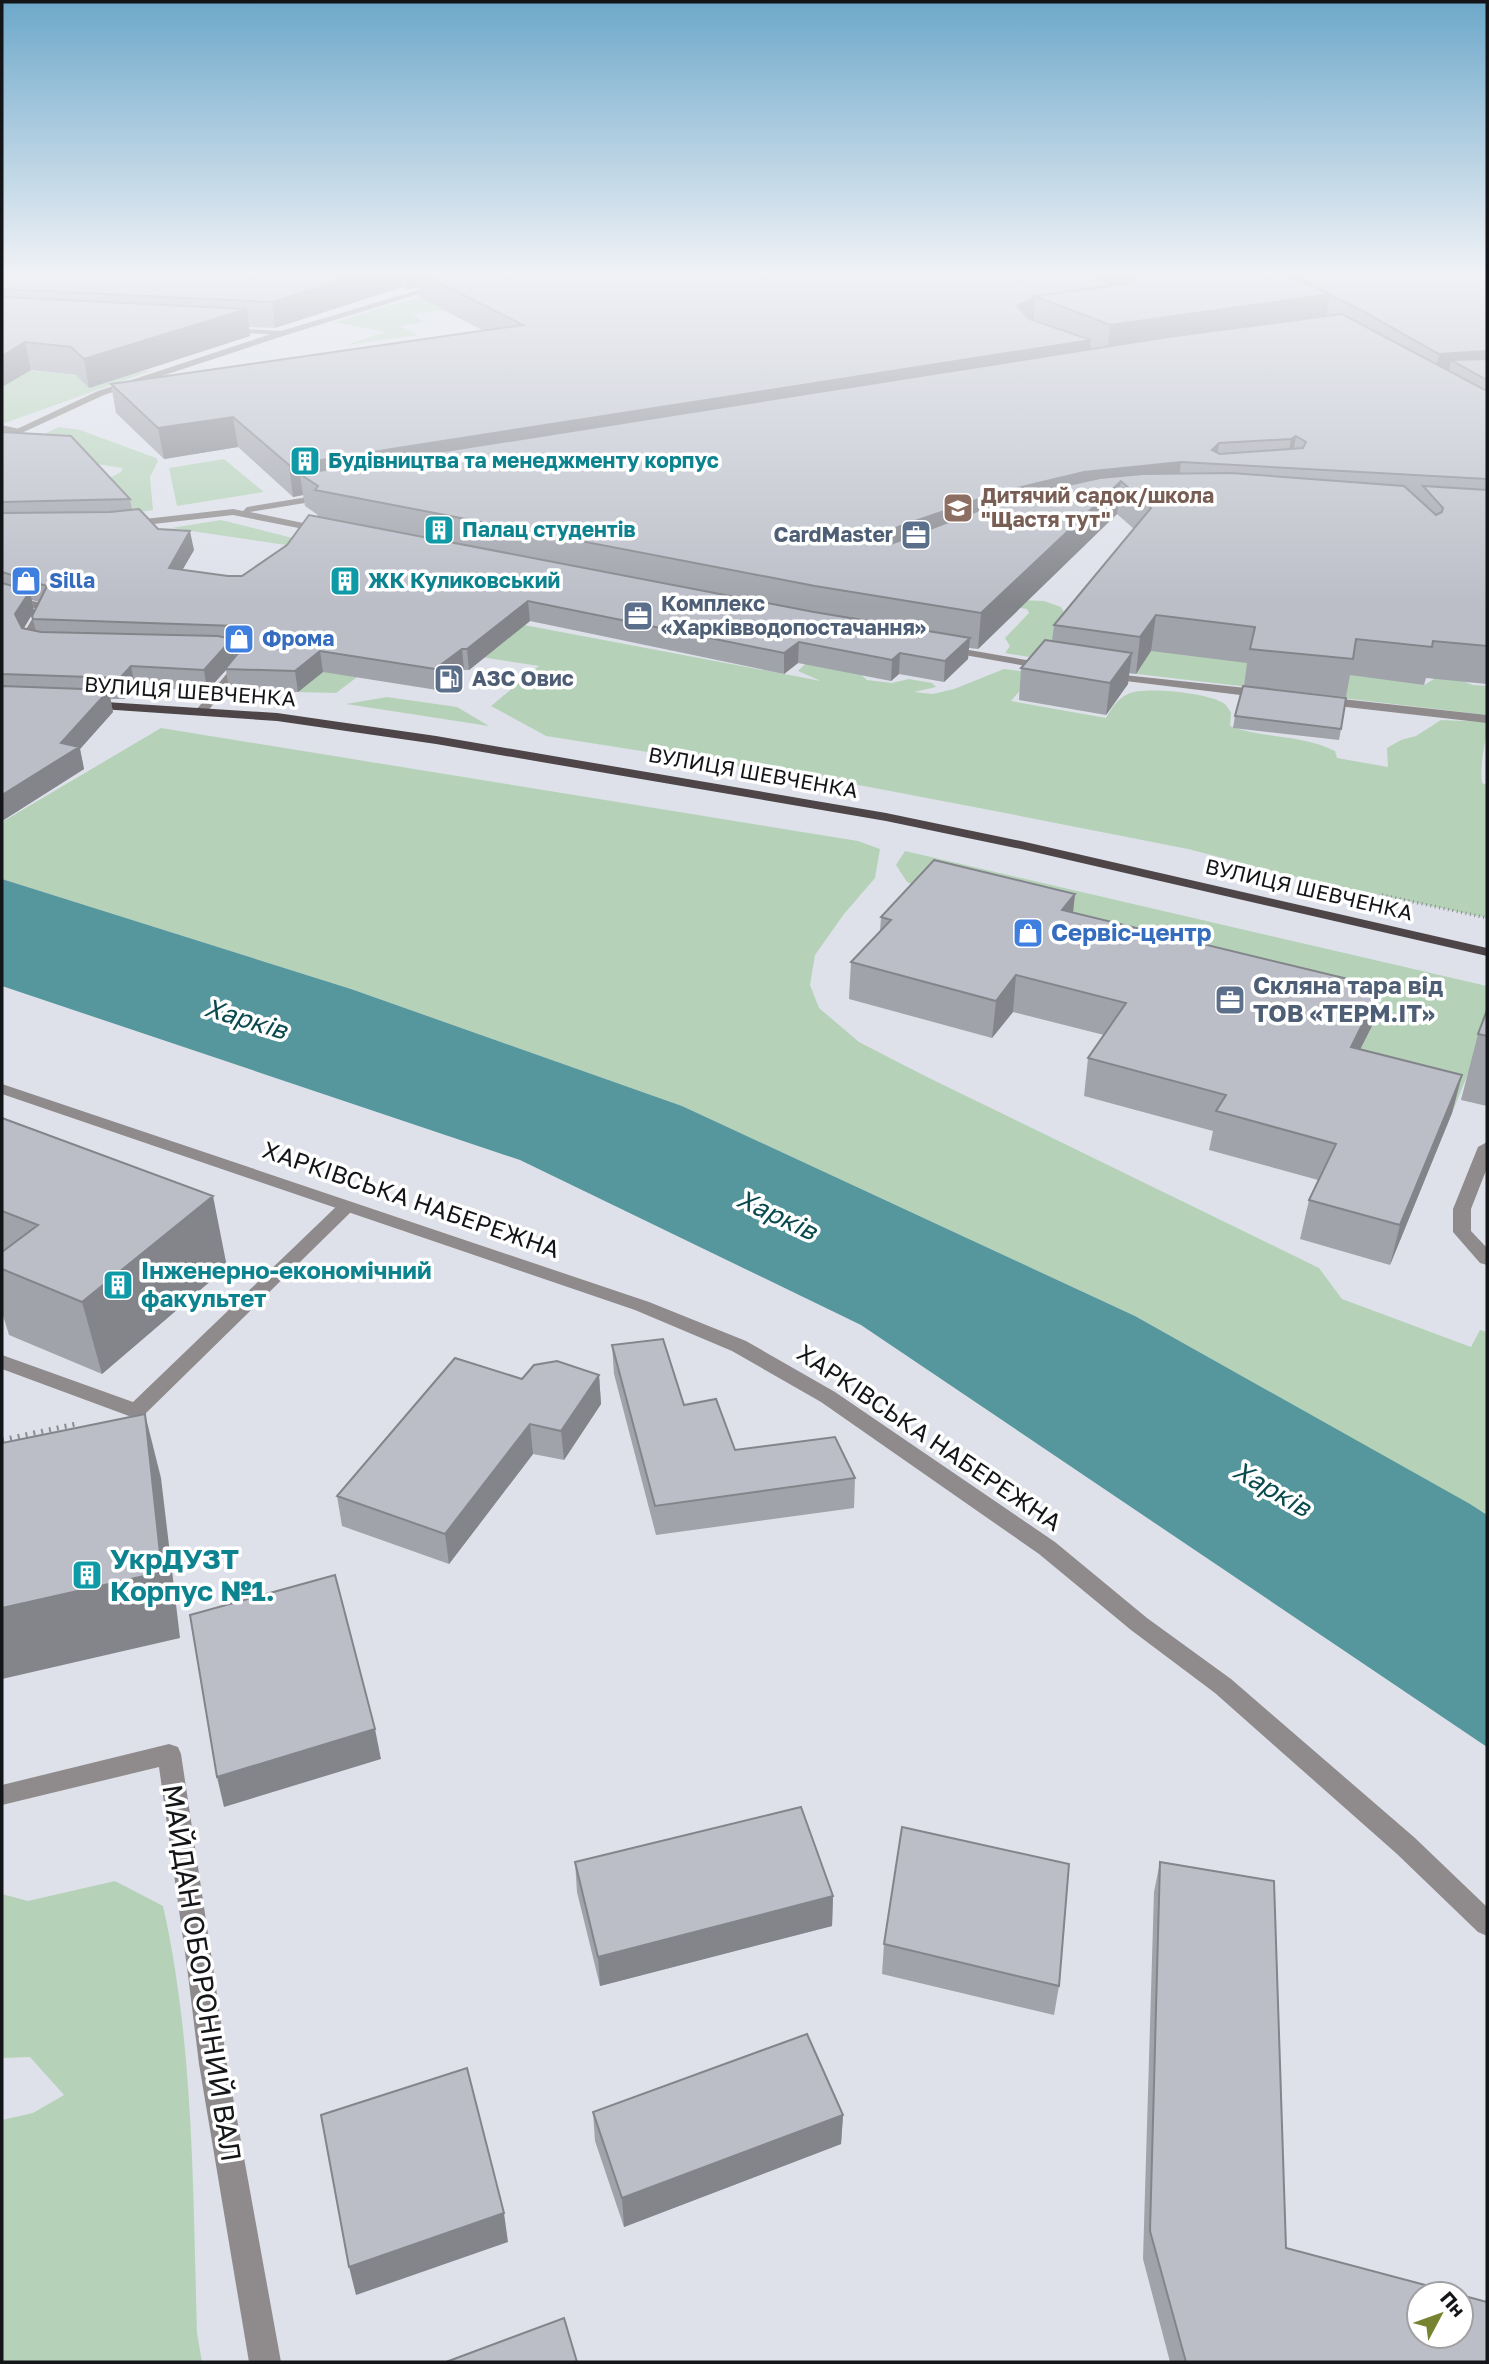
<svg xmlns="http://www.w3.org/2000/svg" width="1489" height="2364" font-family="'Golos Text',sans-serif">
	<rect width="100%" height="100%" fill="#dee1ea"/>
	<!-- green -->
	<path fill="#b5d2b8" d="M431,294l18,15 -37,5 11,8 -23,4 17,9 -71,10 40,-13 -52,-10z
		M2,348l26,22 86,10 23,-8 16,-2 -151,54z
		M59,427l21,3 76,28 2,3 -8,16 3,33 -27,4 -25,-32 20,-10 2,-4 -33,-5 -65,-20z
		M224,459l40,33 -87,14 -8,-38z
		M221,520l99,25 -7,4 -142,-21z
		M1018,600l26,1 17,6 4,7 359,71 10,-6 -1,-9 40,15 14,1v29l-376,-44 -106,-18 5,-7 -5,-8 24,-25 -2,-4 -36,-6z
		M450,611l371,70 -23,-10 11,-11 51,14 7,6 25,3 17,-4 23,4 4,4 -22,5 19,2 21,-5 50,-20 31,4 -24,28 95,17c6,-10 11,-19 22,-24 16,-8 82,-1 97,10 1,1 6,8 6,9l-1,13c35,13 71,8 105,25l2,7 51,9 -1,-19 14,-8 15,-4 25,-16 46,2c0,21 -8,38 -5,61l5,2v133l-187,-40 -112,-29 -193,-38 -131,-25 -318,-50 -55,-30 48,-40 -97,-15 -57,5 -49,37 -38,-1 77,-66z
		M387,697l70,10 32,19 -143,-22z
		M161,728l697,113 22,8 -5,29 -31,36 -29,41 -5,30 9,23 40,34 66,34 394,192 23,31 129,48 9,-17 7,2v183l-352,-199 -453,-210 -331,-117 -349,-110v-57z
		M905,851l582,135v41l-35,86 -109,-29 40,-80 -453,-112 -23,-10 -11,-17z
		M115,1881l48,25c31,137 30,287 34,427l5,29h-200v-242l31,-7 31,-18 -34,-38 -28,1v-164l26,7z"/>
	<!-- water -->
	<path fill="#55979d" d="M2,879l349,110 331,117 453,210 335,188 17,11v232l-626,-422 -341,-165 -518,-174z"/>
	<g fill="none" stroke-linecap="round" stroke-linejoin="round">
		<!-- path-far1 -->
		<path stroke="#8b8d93" stroke-width="3.5" stroke-dasharray="1 3.5" stroke-linecap="butt" d="M1382,895l105,23"/>
		<!-- path -->
		<path stroke="#8b8d93" stroke-width="5" stroke-dasharray="2 6" stroke-linecap="butt" d="M2,1440l74,-16"/>
		<!-- service -->
		<path fill="#8f8b8c" fill-rule="evenodd" d="M2,593l46,12 1,2 -15,29 2,6 8,4 -2,2 -15,-2 -5,-10 16,-27 -36,-10z
			M206,649h32l15,8 -47,56 -4,1 -6,-4 44,-52 -34,-5z
			M1487,1142v26l-16,41v22l16,17v17l-7,-2 -27,-31v-23l25,-62z
			M347,1201l9,5 -3,4 -210,206h-14l-127,-47v-14l131,47 208,-200z
			M169,1744l9,3 3,7 32,213 -4,9 -9,3 -9,-3 -4,-9 -28,-200 -157,38v-20z"/>
		<!-- minor -->
		<path fill="#8f8b8c" fill-rule="evenodd" d="M224,328l59,3 4,2 -4,2 -56,-3z
			M2,425l17,4 1,2 -4,3 -14,-3z
			M326,494l3,1v4l-79,13 77,16v4l-3,1 -91,-18 -106,12 -5,-3 5,-3 106,-12 10,2 4,-4z
			M946,646l103,18 6,3 -6,3 -107,-19v-4z
			M1105,673l160,17 6,4 -6,4 -164,-20 -2,-2z
			M1324,697l163,18v8l-167,-19 -2,-3z
			M2,1084l647,218 97,39 89,51 220,150 92,76 84,61 184,159 72,69v29l-9,-4 -81,-78 -182,-161 -84,-63 -92,-76 -218,-152 -89,-51 -97,-41 -633,-216z
			M200,1955l9,3 4,9 14,97 54,298h-32l-50,-298 -12,-97 4,-9z"/>
		<!-- tertiary -->
		<path fill="#8f8b8c" fill-rule="evenodd" d="M472,274h11l-203,63 -176,58 -102,47v-6l96,-45 176,-58z"/>
		<!-- primary -->
		<path fill="#4d4547" fill-rule="evenodd" d="M90,701l187,12 159,23 450,77 135,28 466,107v8l-466,-107 -135,-28 -450,-77 -159,-23 -191,-13 -2,-3z"/>
	</g>
	<!-- wall -->
	<path fill="#a1a3ab" fill-rule="evenodd" d="M2,274h1485v410l-61,-6 -2,7 -74,-10 -4,22 -102,-11 3,-23 -96,-12 -15,23 -7,-1 -1,11 -22,31 -87,-15 2,-32 31,-27 2,-16 80,-96 -17,-15 -139,135 -9,-1 -1,11 -24,23 -45,-8 -8,7 -93,-18 -14,11 -254,-53 -61,49h-5l-27,20 -114,-18 -25,20 -69,-2 -3,-20 -19,21 -72,-4 -11,12h-14l3,13 -33,37 4,20 -82,52v-389l128,67 2,11 26,19 36,21 -12,20 46,6h14l45,-31 31,-30 -13,-9 -2,-11 -10,2 -55,-50 -74,12 -48,-46 -5,-29 373,-53 -65,-34 -1,-10 -10,3 -6,-3 -127,41 -26,-1 1,9 -161,52 -13,-13 -45,-5 -29,17zM32,600l7,2 -7,14 4,15 -13,-3 11,-17zM233,646l6,1 3,1 -7,9z
		M1235,716l106,13 -2,11 -106,-12z
		M1075,894l-2,19 308,74 -8,37 -13,25 102,26 -10,38 -62,152 -90,-26 9,-39 9,-20 -109,-30 4,-19 -129,-35 4,-38 16,-23 -91,-23 -21,26 -143,-39 2,-37 29,-31 1,-14z
		M1487,1010v96l-26,-6 17,-66z
		M2,1118l225,149 -125,107 -93,-39 -7,-23z
		M612,1345l123,105 120,28 -1,30 -198,27 -42,-161z
		M599,1375l2,29 -37,56 -31,-6 -84,110 -107,-38 -5,-30 185,-117z
		M575,1862l258,34 -1,30 -232,60 -23,-94z
		M1160,1862l126,386 201,114h-317l-27,-103 11,-367z
		M884,1944l175,42 -5,29 -172,-41z
		M593,2112l250,3 -2,29 -217,83 -29,-86z"/>
	<!-- shaded-wall -->
	<path fill="#83858b" d="M361,274h40l1,13 -127,41 -3,-26z
		M406,274h11l1,13 -10,3z
		M1099,274h14l-4,38 -13,-36z
		M1330,294l-7,39 -217,32 4,-40z
		M1035,297l-2,27 -16,-18z
		M247,309l3,27 -161,52 -5,-29z
		M1091,340l-3,28 -788,106 3,21 -10,2 -4,-32z
		M25,342l6,28 -29,17v-31z
		M1487,351v27l-36,-18 -4,21 -14,1 6,-28z
		M233,417l5,30 -74,12 -6,-31z
		M1296,436l-5,30 -5,2 5,-29z
		M1219,443l-3,21 -4,-14z
		M1181,462l-4,31 -56,-12 -4,33 -139,135 3,-36 -103,-41 1,-34 19,-11 98,-34 88,-21z
		M190,531l4,19 -22,38 -3,-20z
		M30,591l4,20 -14,24 -5,-21z
		M528,601l2,20 -61,49 -2,-21z
		M1156,615l-5,36 -15,23 4,-37z
		M970,638l-2,21 -24,23 1,-21z
		M232,639l3,21 -10,9 1,1 -19,21 -3,-21z
		M799,642l-1,21 -14,11v-21z
		M462,649l2,21 -27,20 -2,-21z
		M320,651l3,21 -25,20 -3,-21z
		M900,653l-1,21 -8,7 1,-21z
		M1132,653l-4,31 -22,31 4,-32z
		M131,666l4,21 -11,12 -4,-21z
		M109,690l4,22 -33,37 4,20 -82,52v-26l59,-52z
		M1075,894l-4,35 -9,-19z
		M1016,975l-3,37 -21,26 4,-37z
		M1381,987l-8,37 -30,60 8,-37z
		M1462,1075l-10,38 -62,152 10,-40z
		M213,1196l14,71 -125,107 -20,-72z
		M599,1375l2,29 -37,56 -3,-29z
		M145,1414l16,64 19,160 -178,41v-71z
		M530,1424l3,30 -84,110 -4,-30z
		M375,1729l6,30 -157,48 -7,-30z
		M833,1896l-1,30 -232,60 -2,-29z
		M843,2115l-2,29 -217,83 -2,-29z
		M504,2213l4,29 -152,53 -7,-28z"/>
	<!-- building -->
	<path fill="#bbbec7" stroke="#83858b" stroke-width="2" fill-rule="evenodd" d="M2,274h359l-89,28 -270,-13z
		M422,274h677l-3,2 14,10 -75,10v1l-18,9 12,13 62,21 -802,125 -56,-48 -75,11 -47,-44 412,-59z
		M1131,274h157l42,20 -220,31 -75,-29 93,-13z
		M1288,274h199v77l-48,3 -82,-46z
		M2,297l245,12 -163,50 -13,-12 -46,-5 -23,14z
		M1342,314l145,77v88l-306,-17 -97,10 -88,21 -98,34 -19,11 -1,3 13,3 123,-47 86,-19 43,-4 88,-1 173,13 32,29 6,-3 1,-4 -20,-22 64,4v156l-54,-5 -1,6 -76,-8 -3,20 -103,-10 5,-22 -99,-12 -16,22 -86,-12 97,-117 -30,-27 -140,132 -166,-27 -500,-96 3,-4 -18,-12 868,-137zM1296,436l10,6 -3,6 -83,6 -8,-4 7,-7 72,-4z
		M1487,359v21l-36,-20z
		M2,432l69,4 59,63 -128,3z
		M139,509l19,20 32,2 -21,37 59,8h14l45,-31 22,-30 505,97 156,26 -25,23 -45,-8 -8,7 -93,-18 -15,11 -256,-52 -61,48h-5l-27,20 -115,-18 -25,20 -70,-2 27,-33 -16,-10 -203,-7 -1,-3 15,-30 -45,-14v-59l108,-1z
		M2,583l28,8 -15,23 7,14 19,4 177,4 14,3 -28,31 -73,-4 -11,12 -118,-4z
		M1045,640l87,13 -22,30 -89,-15z
		M2,686l107,4 -48,53 18,4 -77,48z
		M1243,686l103,12 -5,31 -106,-13z
		M934,860l141,34 -13,16 319,77 -30,60 111,28 -62,150 -91,-25 27,-56 -120,-33 10,-16 -138,-37 38,-55 -110,-28 -20,26 -145,-39 40,-42 -10,-3z
		M1487,1010v26l-9,-2z
		M2,1118l211,78 -131,106 -80,-33v-17l36,-27 -36,-14z
		M663,1339l21,66 32,-6 19,51 100,-13 20,41 -200,28 -43,-161z
		M455,1358l67,21 12,-14 23,-4 42,14 -38,56 -31,-7 -85,110 -108,-38z
		M145,1414l17,158 -160,36v-165z
		M335,1575l40,154 -158,48 -27,-162z
		M801,1807l32,89 -235,61 -23,-95z
		M902,1827l167,37 -10,122 -175,-42z
		M1160,1862l114,19 12,367 173,46h-40v42h42v-41l26,7v60h-301l-36,-131z
		M807,2034l36,81 -221,83 -29,-86z
		M467,2068l37,145 -155,54 -28,-152z
		M564,2318l13,44h-131z"/>
	<!-- sky -->
	<linearGradient id="sky" x2="0" y2="1"><stop stop-color="#6da8ca"/><stop offset="0.45" stop-color="#f0f2f6"/><stop offset="1" stop-color="#f0f2f6" stop-opacity="0"/></linearGradient>
	<rect width="1489" height="605" fill="url(#sky)"/>
	<!-- icons -->
	<defs>
		<g id="building-square" transform="scale(1.575)"><rect x="-9" y="-9" width="18" height="18" rx="4" fill="#0f9aa8" stroke="#fff"/><path d="M-4-6H4V6H1V3H-1V6H-4ZM-2.5-4.3h1.7v1.8h-1.7ZM.8-4.3h1.7v1.8H.8ZM-2.5-1h1.7V.8h-1.7ZM.8-1h1.7V.8H.8Z" fill="#fff"/></g>
		<g id="school-square" transform="scale(1.575)"><rect x="-9" y="-9" width="18" height="18" rx="4" fill="#8d6e63" stroke="#fff"/><path d="M0-5L7-2L0 1L-7-2ZM-4 1L0 2.5L4 1V4Q0 6-4 4Z" fill="#fff"/></g>
		<g id="office-square" transform="scale(1.575)"><rect x="-9" y="-9" width="18" height="18" rx="4" fill="#5c6f8a" stroke="#fff"/><path d="M-6-3h4V-5.5h4V-3h4V5H-6ZM-1-4.5V-3h2v-1.5ZM-6 0V1H6V0Z" fill="#fff"/></g>
		<g id="shop-square" transform="scale(1.575)"><rect x="-9" y="-9" width="18" height="18" rx="4" fill="#3f7fe0" stroke="#fff"/><path d="M-5-2.5h2.3a2.7 3.5 0 0 1 5.4 0H5L5.5 6h-11ZM-1.5-2.5h3a1.5 2.3 0 0 0-3 0Z" fill="#fff"/></g>
		<g id="fuel-square" transform="scale(1.575)"><rect x="-9" y="-9" width="18" height="18" rx="4" fill="#5c6f8a" stroke="#fff"/><path d="M-5.5-6h7V0h2V4h1.3V-2.5L3-4.5l.8-.8L6-3V5H2.5V1h-1V6h-7ZM-4.2-4.7v3.2H.2V-4.7Z" fill="#fff"/></g>
	</defs>
	<g fill-rule="evenodd">
		<use href="#building-square" x="305" y="461"/>
		<use href="#school-square" x="958" y="508"/>
		<use href="#building-square" x="439" y="530"/>
		<use href="#office-square" x="916" y="535"/>
		<use href="#shop-square" x="26" y="581"/>
		<use href="#building-square" x="345" y="581"/>
		<use href="#office-square" x="638" y="616"/>
		<use href="#shop-square" x="239" y="639"/>
		<use href="#fuel-square" x="449" y="679"/>
		<use href="#shop-square" x="1028" y="933"/>
		<use href="#office-square" x="1230" y="1000"/>
		<use href="#building-square" x="118" y="1285"/>
		<use href="#building-square" x="87" y="1575"/>
	</g>
	<g text-anchor="middle" stroke-width="7" stroke-linejoin="round" paint-order="stroke">
		<!-- far-culture labels -->
		<g font-size="21" font-weight="bold" fill="#0d838f" stroke="#fff" text-anchor="start">
			<text x="328" y="468">Будівництва та менеджменту корпус</text>
			<text x="462" y="537">Палац студентів</text>
			<text x="368" y="588">ЖК Куликовський</text>
		</g>
		<!-- far-education labels -->
		<g font-size="21" font-weight="bold" fill="#785e54" stroke="#fff" text-anchor="start">
			<text x="981" y="503">Дитячий садок/школа<tspan x="981" dy="24">"Щастя тут"</tspan></text>
		</g>
		<!-- far-service labels -->
		<g font-size="21" font-weight="bold" fill="#4e5e75" stroke="#fff" text-anchor="start">
			<text x="893" y="542" text-anchor="end">CardMaster</text>
			<text x="661" y="611">Комплекс<tspan x="661" dy="24">«Харківводопостачання»</tspan></text>
			<text x="472" y="686">АЗС Овис</text>
		</g>
		<!-- far-shop labels -->
		<g font-size="21" font-weight="bold" fill="#366cbe" stroke="#fff" text-anchor="start">
			<text x="49" y="588">Silla</text>
			<text x="262" y="646">Фрома</text>
		</g>
		<!-- far-street labels -->
		<g font-size="21" fill="#141518" stroke="#fff">
			<text transform="translate(190 692) rotate(4)" y="7">ВУЛИЦЯ ШЕВЧЕНКА</text>
			<text transform="translate(753 773) rotate(10)" y="7">ВУЛИЦЯ ШЕВЧЕНКА</text>
			<text transform="translate(1309 890) rotate(13)" y="7">ВУЛИЦЯ ШЕВЧЕНКА</text>
		</g>
		<!-- shop labels -->
		<g font-size="24" font-weight="bold" fill="#366cbe" stroke="#fff" text-anchor="start">
			<text x="1051" y="941">Сервіс-центр</text>
		</g>
		<!-- service labels -->
		<g font-size="24" font-weight="bold" fill="#4e5e75" stroke="#fff" text-anchor="start">
			<text x="1253" y="994">Скляна тара від<tspan x="1253" dy="28">ТОВ «ТЕРМ.ІТ»</tspan></text>
		</g>
		<!-- street labels -->
		<g font-size="24" fill="#141518" stroke="#fff">
			<text transform="translate(411 1200) rotate(19)" y="8">ХАРКІВСЬКА НАБЕРЕЖНА</text>
			<text transform="translate(929 1438) rotate(34)" y="8">ХАРКІВСЬКА НАБЕРЕЖНА</text>
		</g>
		<!-- culture labels -->
		<g font-size="24" font-weight="bold" fill="#0d838f" stroke="#fff" text-anchor="start">
			<text x="141" y="1279">Інженерно-економічний<tspan x="141" dy="28">факультет</tspan></text>
		</g>
		<!-- water labels -->
		<g font-size="26" font-style="italic" fill="#0a494d" stroke="#fff">
			<text transform="translate(246 1019) rotate(17)" y="9">Харків</text>
			<text transform="translate(777 1215) rotate(25)" y="9">Харків</text>
			<text transform="translate(1272 1489) rotate(30)" y="9">Харків</text>
		</g>
		<!-- near-culture labels -->
		<g font-size="28" font-weight="bold" fill="#0d838f" stroke="#fff" text-anchor="start">
			<text x="110" y="1569">УкрДУЗТ<tspan x="110" dy="32">Корпус №1.</tspan></text>
		</g>
		<!-- near-street labels -->
		<g font-size="28" fill="#141518" stroke="#fff">
			<text transform="translate(202 1973) rotate(81)" y="10">МАЙДАН ОБОРОННИЙ ВАЛ</text>
		</g>
	</g>
	<!-- border -->
	<rect width="1489" height="2364" fill="none" stroke="#141518" stroke-width="7"/>
	<!-- north arrow -->
	<g transform="translate(1440 2315) rotate(49)"><circle r="33" fill="#ffffff" stroke="#a1a1a3" stroke-width="2"/>
	<path d="M0-5L12 26L0 18L-12 26Z" fill="#778330"/>
	<text y="-10" font-size="19" font-weight="bold" text-anchor="middle" fill="#141518">Пн</text>
	</g>
</svg>
